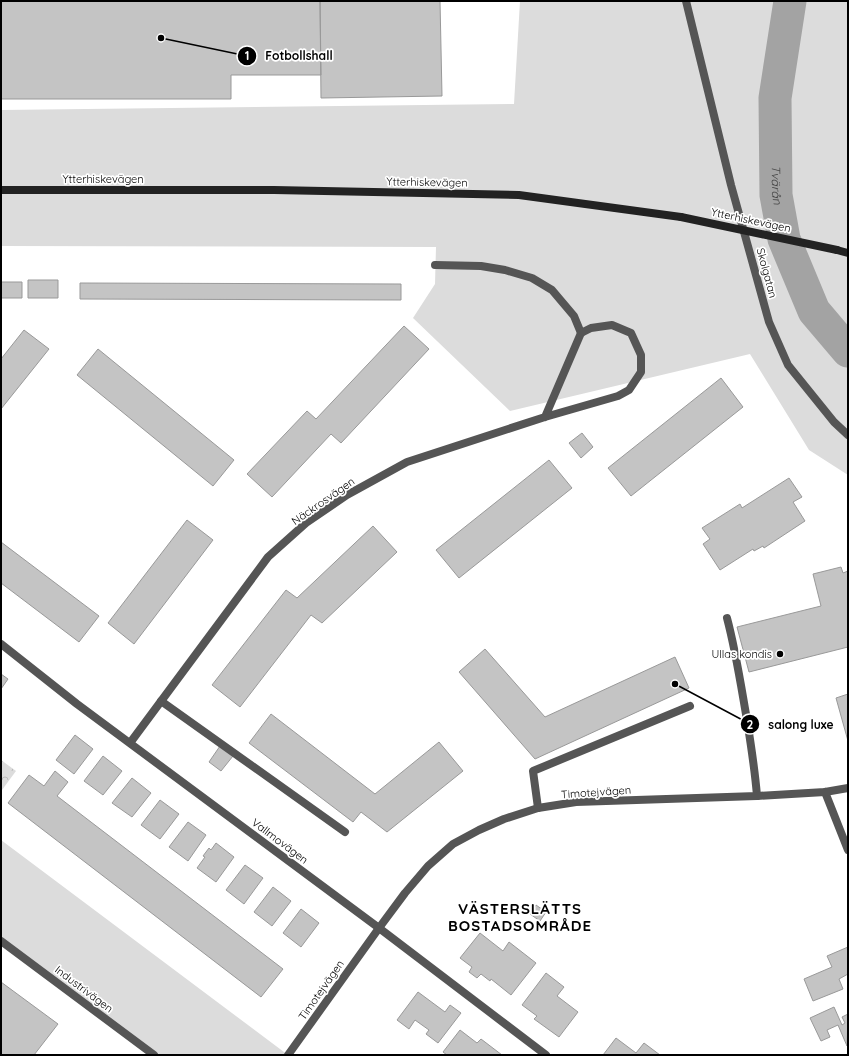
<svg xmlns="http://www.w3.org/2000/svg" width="849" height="1056" font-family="Quicksand,sans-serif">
	<defs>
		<pattern id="park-crowns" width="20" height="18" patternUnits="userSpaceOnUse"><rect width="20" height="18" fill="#dcdcdc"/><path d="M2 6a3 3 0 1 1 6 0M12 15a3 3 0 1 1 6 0" fill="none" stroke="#bbb"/></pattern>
	</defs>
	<rect width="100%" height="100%" fill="#fff"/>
	<!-- grass -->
	<path fill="#dcdcdc" d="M520,1h328v474l-39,-25 -59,-96 -240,57 -97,-93 22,-34 1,-37 -435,-1v-136l513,-6z
		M1,840l287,215h-134l-153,-114z"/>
	<!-- park -->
	<path fill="url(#park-crowns)" d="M1,760l15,11 -14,19h-1z"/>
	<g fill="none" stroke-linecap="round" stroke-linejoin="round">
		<!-- river -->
		<path stroke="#a3a3a3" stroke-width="33" id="s1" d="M790,1l-15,97 1,97 8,44 30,72 34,40"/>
	</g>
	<!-- building -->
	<path fill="#c4c4c4" stroke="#999" d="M1,1h319l1,74h-90v24h-230z
		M320,1h120l2,95 -121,2z
		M28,280h30v18h-30z
		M1,282h21v16h-21z
		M80,283l321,1v16l-321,-1z
		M404,326l25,23 -88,94 -10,-9 -59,63 -25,-23 60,-63 9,8z
		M24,330l25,19 -48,60v-50z
		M98,349l136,111 -21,26 -136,-111z
		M721,378l22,29 -112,89 -23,-28z
		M582,433l11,14 -12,11 -12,-15z
		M549,460l23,28 -113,90 -23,-28z
		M789,478l13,19 -9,5 12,19 -41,27 -1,-2 -9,5 -1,-2 -33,21 -17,-26 7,-5 -8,-11 38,-24 2,4z
		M187,520l26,20 -79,104 -26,-21z
		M373,526l24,26 -75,71 -11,-8 -71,92 -28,-22 74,-95 11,8z
		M1,542l98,74 -20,26 -78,-59z
		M841,567l2,6 5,-2v76l-99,25 -12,-45 84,-21 -8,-32z
		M485,649l60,68 130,-60 14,31 -154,71 -76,-87z
		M1,674l7,5 -7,10z
		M848,694v47l-12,-43z
		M271,714l104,80 64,-52 24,29 -76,61 -26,-20 -8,10 -104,-79z
		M75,735l18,14 -19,25 -18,-14z
		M220,746l13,10 -12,15 -12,-9z
		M103,756l19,15 -19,24 -19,-14z
		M55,771l13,11 -11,14 226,173 -22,28 -253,-194 21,-28 15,11z
		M132,778l19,15 -19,24 -20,-14z
		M160,800l19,14 -19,25 -19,-14z
		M188,822l18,13 -18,26 -19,-14z
		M216,843l18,14 -18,25 -19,-14 8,-11 -2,-1 6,-8 2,2z
		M245,865l18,13 -19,26 -18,-14z
		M273,887l18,14 -19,25 -18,-14z
		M536,905l10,7 -6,9 -10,-7z
		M301,909l18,14 -18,24 -18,-14z
		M480,933l23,18 6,-9 27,21 -25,32 -20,-16 -1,2 -9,-7 -4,4 -8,-6 3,-5 -12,-9z
		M848,947v27l-9,5 4,10 -30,12 -9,-22 28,-12 -5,-11z
		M546,973l18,14 -7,9 21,16 -19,25 -25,-18 3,-3 -15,-11z
		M1,982l57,42 -24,31h-33z
		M418,992l27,20 5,-7 11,8 -23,30 -12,-9 3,-4 -14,-10 -6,9 -12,-9z
		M834,1007l8,18 3,-2 -3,-6 6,-3 -1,32 -9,-21 -11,5 3,7 -9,4 -11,-23z
		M460,1030l17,13 4,-4 21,16h-55l-4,-3z
		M616,1038l20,15 8,-10 16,12h-57z"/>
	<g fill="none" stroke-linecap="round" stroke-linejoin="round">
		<!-- service -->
		<path stroke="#555" stroke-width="8" d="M435,265l46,1 24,4 27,8 20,12 22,26 7,17
			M727,618c9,34 14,68 20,102 4,25 8,51 10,76
			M161,701l184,131
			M538,808l-5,-37 157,-65"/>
		<!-- minor -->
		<path stroke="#555" stroke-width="8" d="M686,1l45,184 38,137 19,43 46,57 14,13
			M1,644l76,60 302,224 167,127
			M130,743l138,-186 38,-34 41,-28 60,-33 138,-45 73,-21 11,-6 12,-18v-17l-10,-22 -19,-8 -21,3 -10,5 -36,84
			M825,792l23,58
			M1,941l153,114"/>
		<!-- tertiary -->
		<path stroke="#555" stroke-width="8" d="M288,1055l91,-127 26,-35 23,-27 25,-22 26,-14 25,-11 34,-11 38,-6 181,-6 68,-4 23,-4"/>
		<!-- secondary -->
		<path stroke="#222" stroke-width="8" d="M1,190h273l245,5 162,22
			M837,250l11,3"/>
		<!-- secondary-bridge -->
		<path stroke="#222" stroke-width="8" d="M681,217l156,33"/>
	</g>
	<!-- markers -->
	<circle fill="#000" stroke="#fff" stroke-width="1.5" cx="780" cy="654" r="4"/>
	<g text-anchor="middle" stroke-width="3.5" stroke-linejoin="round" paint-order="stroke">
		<!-- street labels -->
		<g font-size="11" fill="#000" stroke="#fff">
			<text x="103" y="183">Ytterhiskevägen</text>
			<text transform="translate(427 182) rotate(1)" y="4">Ytterhiskevägen</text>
			<text transform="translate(751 220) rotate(12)" y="4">Ytterhiskevägen</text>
			<text transform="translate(767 273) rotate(75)" y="4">Skolgatan</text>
			<text transform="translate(323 501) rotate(-35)" y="4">Näckrosvägen</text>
			<text transform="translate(596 792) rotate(-4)" y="4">Timotejvägen</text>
			<text transform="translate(280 841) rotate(37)" y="4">Vallmovägen</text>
			<text transform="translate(84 989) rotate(37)" y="4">Industrivägen</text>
			<text transform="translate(321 990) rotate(-55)" y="4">Timotejvägen</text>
		</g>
		<!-- poi labels -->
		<g font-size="11" fill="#000" stroke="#fff" text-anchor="end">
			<text x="772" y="658">Ullas kondis</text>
		</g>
		<!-- water labels -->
		<g font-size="12" font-style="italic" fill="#444" stroke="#fff">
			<text dy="4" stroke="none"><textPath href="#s1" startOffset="185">Tvärån</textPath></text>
		</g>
		<!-- district labels -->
		<g font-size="15" font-weight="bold" letter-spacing="1" fill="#000" stroke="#fff">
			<text x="520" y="914">VÄSTERSLÄTTS<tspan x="520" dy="17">BOSTADSOMRÅDE</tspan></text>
		</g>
	</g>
	<!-- callouts -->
	<path fill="none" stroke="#000" stroke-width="1.5" d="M161 38L247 56M675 684L750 724"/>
	<g fill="#000" stroke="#fff" stroke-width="1.5">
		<circle cx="161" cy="38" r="4"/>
		<circle cx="675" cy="684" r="4"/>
		<circle cx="247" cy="56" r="10"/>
		<circle cx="750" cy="724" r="10"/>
	</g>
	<g font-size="12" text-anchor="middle" font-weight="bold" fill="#fff">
		<text x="247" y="60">1</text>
		<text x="750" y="729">2</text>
	</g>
	<g font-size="12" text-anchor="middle" font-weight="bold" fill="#000" stroke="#fff" stroke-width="3.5" stroke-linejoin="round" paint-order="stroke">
		<text x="299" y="60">Fotbollshall</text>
		<text x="801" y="729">salong luxe</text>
	</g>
	<!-- border -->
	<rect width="849" height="1056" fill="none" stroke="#000000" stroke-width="4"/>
</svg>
